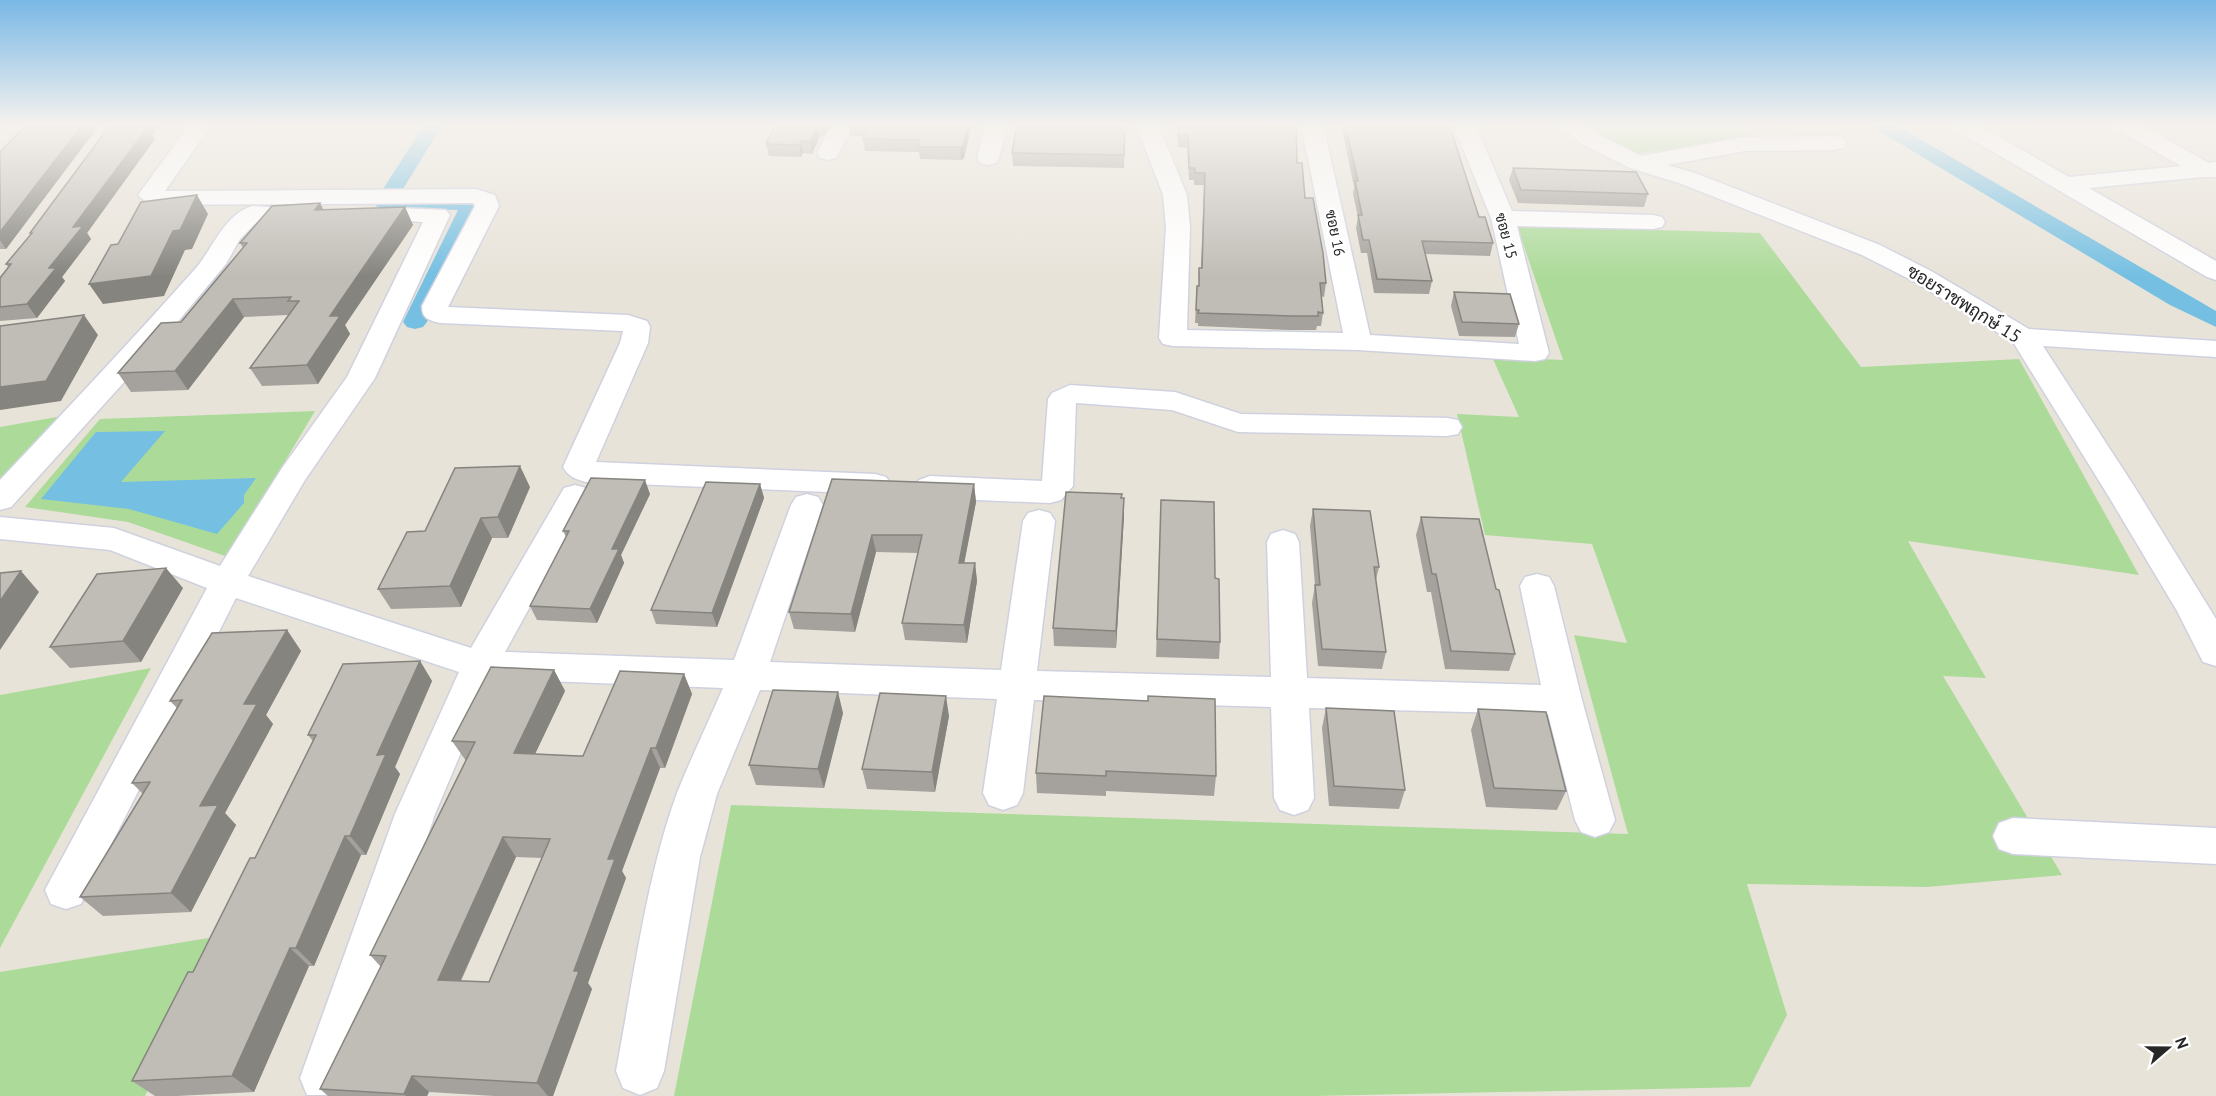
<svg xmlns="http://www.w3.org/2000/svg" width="2216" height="1096" font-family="'PT Sans',Sarabun,sans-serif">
	<rect width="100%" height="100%" fill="#e8e3d9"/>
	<!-- green -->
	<path fill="#acdb99" d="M1575,124h163l13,14 -116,16 -19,-7z
		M1517,226l243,7 101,134 158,-8 120,216 -231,-34 78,137 -43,-2 119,199 -135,12 -180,-3 40,131 -37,72 -437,9h-639l57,-291 897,29 -54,-199 53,8 -35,-99 -107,-9 -28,-121 62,3 -27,-60 71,3z
		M315,411l-87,146 -100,-35 -103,-15 75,-88z
		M68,415l-68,77v-65z
		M151,668l-151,280v-253z
		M221,936l-76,160h-145v-124z"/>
	<!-- water -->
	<path fill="#74bfe2" d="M165,431l-44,51 135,-4 -12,17v8l-27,31 -88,-25 -88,-10 55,-67z"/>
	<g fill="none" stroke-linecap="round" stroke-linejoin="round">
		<!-- canal -->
		<path fill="#74bfe2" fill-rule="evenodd" d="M425,124h18l-45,73h66l7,2 7,11 -51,112 -4,5 -8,2 -8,-2 -4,-5 55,-112 -74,-1 -7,-2 -3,-4z
			M1872,124h22l322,187v16l-46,-22 -296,-177z"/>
		<!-- minor casing -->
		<g stroke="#cfd1df" stroke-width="3">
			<path id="minor" d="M190,124h22l-47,67 311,-2 19,6 4,11 -51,101 180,8 19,6 3,6 -2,16 -52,119 279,12 11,3 5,7 -5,7 -11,3 -289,-12c-11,-3 -17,-5 -23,-15l57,-124 3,-12 -183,-8c-11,-3 -18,-4 -18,-17l53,-100 -2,-3 -318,2 -8,-2 -9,-8z
				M832,124h22l-18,34 -8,2 -8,-2 -3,-5z
				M986,124h22l-9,34 -3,5 -8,2 -8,-2 -3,-5z
				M1136,124h22l29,71 3,32 -3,103 156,3 -42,-209h22l47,211 149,9 -28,-126 -38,-94h22l37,87 141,4 9,2 3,5 -3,5 -9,2 -136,-3 32,127 -4,6 -10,2 -177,-11 -185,-4 -10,-2 -4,-6 7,-111 -3,-32z
				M1557,124h25l16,10 43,22 104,-19 90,-1 8,2 3,5 -3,5 -8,2 -90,1 -78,14 28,8 185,72 51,26 98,58 187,12v16l-173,-11 91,140 82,133v47l-13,-4 -26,-51 -68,-114 -96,-155 -100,-61 -51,-26 -183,-72 -49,-15 -48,-24z
				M1951,124h26l92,53 112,-11 -66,-37 -3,-5h27l70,39 7,-1v15h-14l-113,11 127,73v19l-9,-3 -253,-148z
				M253,206l43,3 4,5 -4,5 -8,2 -29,-1 -19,19 -14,25 -61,73 -154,170 -11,3v-30c66,-70 132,-140 196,-212 17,-20 29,-55 57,-62z
				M399,208l47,2 4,5 -75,163 -70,102 -57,96 223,72 93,-160 11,-3 11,3 5,8 -86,156 229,8 57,-155 5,-8 11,-3 11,3 5,8 -53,157 231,8 22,-149 5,-8 11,-3 11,3 5,8 -18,150 234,6 -4,-135 4,-8 12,-4 12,4 4,8 8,136 234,7 -21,-99 5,-9 12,-3 12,3 5,9 28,114 33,120 -6,12 -14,5 -14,-5 -6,-12 -27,-106 -239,-6 5,90 -6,12 -14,5 -14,-5 -6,-12 -3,-91 -237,-7 -11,93 -6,12 -14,5 -14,-5 -6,-12 14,-94 -237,-9 -43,104 -17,63 -36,214 -7,17 -17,7 -17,-7 -7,-17c17,-89 30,-193 61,-278 14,-35 31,-70 46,-105l-231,-9 -57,135 -94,281h-34l-7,-17 95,-264 64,-142 -223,-74 -155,306 -15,5 -15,-5 -6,-14 162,-302 -97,-38 -110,-11v-22l114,11 106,38 62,-98 65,-91 76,-155 -32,-2 -4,-5 4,-5z
				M1070,385l105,7 66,22 206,4 11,2 4,7 -4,7 -11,2 -209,-4 -66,-22 -96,-7 -3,83 -12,14 -11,3 -120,-5 -11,-4 -5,-7 5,-7 11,-4 112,5 6,-82 4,-6z
				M2013,818l203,10v36l-203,-10 -14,-5 -6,-13 6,-13z"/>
		</g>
		<!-- minor -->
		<use href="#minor" fill="#fff" fill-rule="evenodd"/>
	</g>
	<!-- wall -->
	<path fill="#a5a29d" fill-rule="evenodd" d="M27,124h73l-94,125h-6v-97z
		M776,124h55l-7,12 -4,-1 -8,19 -9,-1 -2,4 -32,-1 -3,-12z
		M848,124h124l-8,34 -3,2 -41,-1 -1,-7 -54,-1 -2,-12 1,-3h-14z
		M1178,124l119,39 29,120 -2,14 -3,-1 2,17 -2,13h-4l-1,4h-26l-92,-4v-3h-3l2,-37h2v-18h2l3,-83h-10v-5h-5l-2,-32 -9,-1z
		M1341,124h108l30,93 14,26 -3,13 -65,-2 7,27 -3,13 -55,-1 -7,-40h-6l-5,-25 2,-11 -5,-23 1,-7z
		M1122,131l3,13 -1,24 -111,-2 -1,-13z
		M152,135l3,4 -68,94 4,6 -29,38 3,4 -28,37 -37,3v-43l8,-11 -2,-3 25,-30 -1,-1z
		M1513,168l135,26 -4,13 -126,-4 -9,-23z
		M405,207l8,18 -68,100 5,9 -32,50 -56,2 -12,-18 38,-53 -44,2 -56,73 -57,2 -13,-19 63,-51 62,-74 -3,-5 84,-33z
		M1454,292l65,32 -4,13 -56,-1 -8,-30z
		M832,479l142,5 2,18 -12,61h11l2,18 -10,62 -62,-3 -3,-17 16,-70 -42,-1 -21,80 -61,-3 -5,-17z
		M760,484l4,14 -47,129 -61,-3 -5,-14z
		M530,487l-22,51h-16l-31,69 -70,2 -13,-20 47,-58z
		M650,494l-29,61 3,8 -27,60 -60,-3 -7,-14 36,-69 -3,-6z
		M1122,498h2v18l-8,132 -62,-2 -1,-18z
		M1161,500l54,78 5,64 -1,17 -63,-2z
		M1313,509l66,58 -3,13 10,72 -4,17 -64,-3 -6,-63 3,-18 -5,-59z
		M1421,517l75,72 19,65 -6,17 -64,-2 -14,-77h-4l-11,-57z
		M183,588l-42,74 -71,6 -20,-21z
		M287,630l14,21 -35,64 7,9 -48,89 11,12 -45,87 -88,4 -23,-19 63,-103 -11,-11 45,-75 -7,-7z
		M420,661l12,20 -37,86 5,7 -34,81h-5l-47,111h-5l-55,126 -77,4h-22l-23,-15 123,-223 58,-117 -5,-6z
		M554,670l11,21 -30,63 48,2 101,-82 8,20 -27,74h-5l-38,103 4,7 -38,105 4,6 -39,107h-59l-65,-4 -2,4h-99l-8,-7 61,-122 -11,-12 96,-194 -14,-20zM516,857l26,1 -53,124 -28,-1z
		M1044,696l172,80 -2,20 -108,-5v5l-69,-3 -1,-20z
		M1326,708l79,82 -6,19 -70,-3 -7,-78z
		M1478,709l88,82 -9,19 -71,-3 -15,-77z
		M843,713l-19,75 -68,-3 -7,-20z
		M949,716l-14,76 -68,-3 -5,-20z"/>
	<!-- shaded-wall -->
	<path fill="#86847f" d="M83,124h17l-94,125 -6,-9v-8z
		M144,124h17l-9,11 3,4 -68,94 4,6 -29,38 3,4 -28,37 -10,-14 46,-77z
		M818,124l2,11 -8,19 -2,-13z
		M821,124h10l-7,12z
		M968,124h4l-8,34 -3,2 -1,-13z
		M801,141l2,12 -2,4 -2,-12z
		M197,195l11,19 -16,35 -7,1 -21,46 -61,8 -14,-20 84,-53z
		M320,203l9,17 -14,-10z
		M405,207l8,18 -68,100 5,9 -32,50 -11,-19 23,-49z
		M233,299l11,18 -56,73 -13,-19z
		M84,315l14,20 -37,66 -61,9v-23z
		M520,466l10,21 -22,51 -10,-21z
		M645,480l5,14 -29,61 3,8 -27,60 -7,-14 22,-60z
		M760,484l4,14 -47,129 -5,-14z
		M974,484l2,18 -15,78 -2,-17z
		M1124,498v18l-8,132v-17z
		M481,518l11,20 -31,69 -11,-21z
		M872,535l4,17 -21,80 -4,-18z
		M975,563l2,18 -10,62 -3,-18z
		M166,568l17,20 -42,74 -18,-21z
		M21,571l18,21 -39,58v-49z
		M287,630l14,21 -35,64 7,9 -48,89 11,12 -45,87 -20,-19 29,-87 44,-102z
		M420,661l12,20 -37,86 5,7 -34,81 -16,-19 27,-81z
		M554,670l11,21 -39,82 -12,-20z
		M684,674l8,20 -27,74 -9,-20z
		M838,692l5,21 -19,75 -6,-19z
		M946,696l3,20 -14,76 -3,-20z
		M651,748l9,20 -38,103 4,7 -38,105 4,6 -39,107h-5l-11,-13 37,-112 34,-112z
		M345,836l16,19 -47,111 -18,-18z
		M503,837l13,20 -63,140 -15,-17z
		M290,948l19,18 -55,126 -22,-16z
		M412,1076l17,16 -2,4h-21l-2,-2z"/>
	<!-- building -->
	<path fill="#c0bcb6" stroke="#86847f" stroke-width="1.5" fill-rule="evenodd" d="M27,124h56l-83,108v-80z
		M111,124h33l-3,3h7l-75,100 10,-1 -34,42h7l-29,36 -27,3v-29l11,-14h-5l26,-31h-2z
		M776,124h42l-8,17h-9l-2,4 -33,-1z
		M869,124h99l-5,21 -3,2h-42l2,-7 -57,-1z
		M1017,124h105v7h3l-1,24 -112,-2z
		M1179,124h110v1h7l1,38h5l3,35h8l10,55 3,30h-6l3,30 -5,-1v4h-26l-94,-3 1,-3h-3l1,-24h2v-18h3l3,-95h-10v-5h-6l-1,-33h-10z
		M1345,124h104l30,93h6l8,26 -71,-2 10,40 -55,-2 -8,-39h-6l-5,-25h4l-7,-34h3z
		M1513,168l123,4 12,22 -127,-4z
		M197,195l-17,35 -7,1 -22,45 -62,8 22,-39 7,-1 23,-42z
		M320,203l-5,7 90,-3 -75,109h10l-33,49 -57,3 49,-67h-11l3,-4 -58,2 -58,72 -57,2 43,-50 20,-1 66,-79h-7l32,-37z
		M1454,292l56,2 9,30 -57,-2z
		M84,315l-38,66 -46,6v-61z
		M520,466l-22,51 -17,1 -31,68 -72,3 29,-57 18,-1 30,-63z
		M591,478l54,2 -33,69h7l-29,60 -60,-3 39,-75h-6z
		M832,479l142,5 -15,79h16l-11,62 -62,-2 20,-88h-50l-21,79 -62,-2z
		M706,482l54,2 -48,129 -61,-3z
		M1066,492l56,2 -1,4h3l-8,133 -63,-3z
		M1161,500l53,2 1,76 4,1 1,63 -63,-3z
		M1313,509l57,2 9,56h-5l12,85 -64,-3 -7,-64h5z
		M1421,517l58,2 17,70 3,1 16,64 -64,-3 -15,-77h-4z
		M166,568l-43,73 -73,6 47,-73z
		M21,571l-21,30v-28z
		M287,630l-43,74h13l-57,102 18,-1 -47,88 -91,4 70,-115 -18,1 50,-83 -12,1 42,-68z
		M420,661l-43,94 9,-1 -36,82h-5l-49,112h-6l-58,128 -100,5 56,-109h5l57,-114h5l61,-123h-8l35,-71z
		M491,667l63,3 -40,83 64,3h5l37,-85 64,3 -28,74h-5l-43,111h7l-41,112h5l-42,112 -125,-7 -8,18 -84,-5 66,-133 -16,-1 105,-213 -23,-1zM503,837l47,2 -61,143 -51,-2z
		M773,690l65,2 -20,77 -69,-4z
		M880,693l66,3 -14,76 -70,-3z
		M1044,696l104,5v-5l67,3 1,77 -110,-5v5l-70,-3z
		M1326,708l68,3 11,79 -71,-4z
		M1478,709l68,3 20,79 -72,-3z"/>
	<!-- sky -->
	<linearGradient id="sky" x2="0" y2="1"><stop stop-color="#79b8e6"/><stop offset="0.45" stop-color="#f5f2ee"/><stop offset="1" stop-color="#f5f2ee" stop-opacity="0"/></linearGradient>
	<rect width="2216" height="277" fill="url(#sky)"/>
	<g text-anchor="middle" stroke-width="5" stroke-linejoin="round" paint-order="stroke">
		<!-- far-street labels -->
		<g font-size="15" fill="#272727" stroke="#fff">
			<text transform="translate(1335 233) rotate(78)" y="5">ซอย 16</text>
			<text transform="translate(1506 236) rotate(75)" y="5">ซอย 15</text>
		</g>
		<!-- street labels -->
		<g font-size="18" fill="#272727" stroke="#fff">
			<text transform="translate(1964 304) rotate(32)" y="6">ซอยราชพฤกษ์ 15</text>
		</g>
	</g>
	<!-- north arrow -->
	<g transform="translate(2168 1048) rotate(70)" stroke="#ffffff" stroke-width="4.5" paint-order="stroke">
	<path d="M0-4.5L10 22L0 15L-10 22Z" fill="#272727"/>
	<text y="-9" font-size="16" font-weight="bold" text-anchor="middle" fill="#272727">N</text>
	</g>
</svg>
